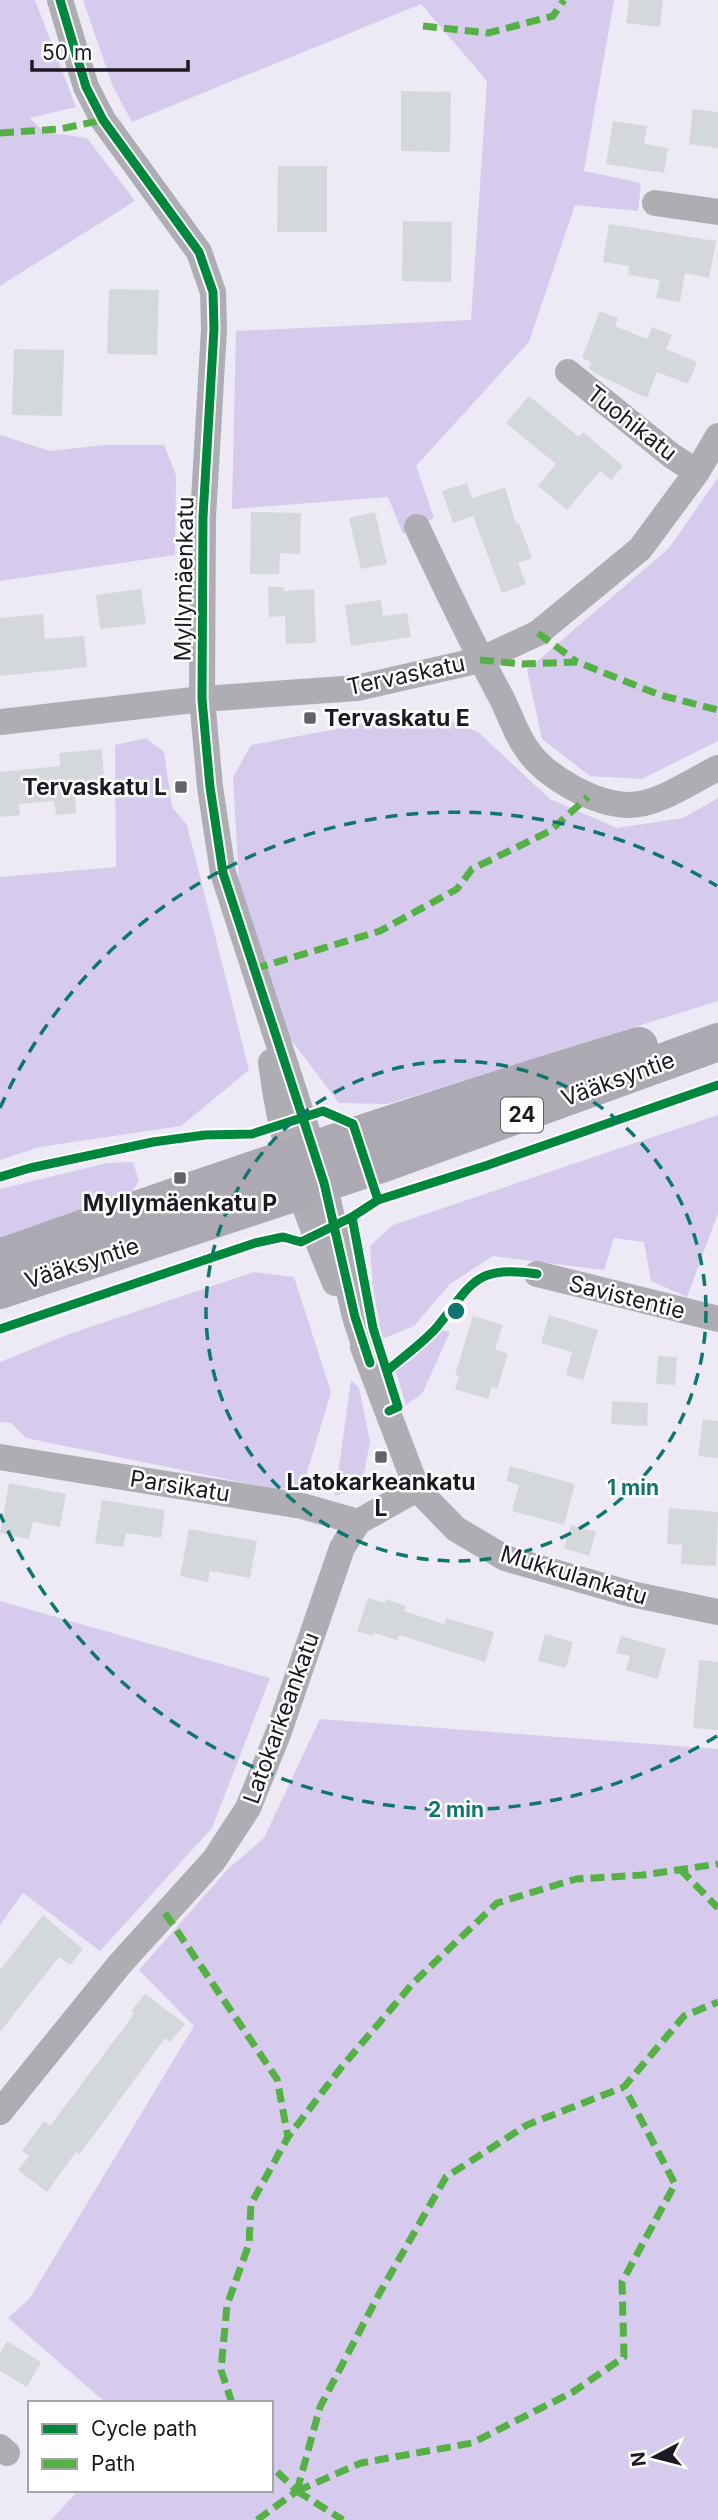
<svg xmlns="http://www.w3.org/2000/svg" width="718" height="2520" font-family="Inter,sans-serif">
	<rect width="100%" height="100%" fill="#ede9f5"/>
	<!-- green -->
	<path fill="#d6cbed" d="M0,0h35l41,107 -46,11 14,14 43,6 48,63 -135,85z
		M83,0h531l-30,171 57,12 -3,28 -63,-6 -46,137 -113,124 18,52 -31,16 -15,-37 -156,12 4,-178 235,-11 16,-239 -66,-77 -289,118 -19,-35z
		M0,435l50,16 56,-6h58l12,30 -1,80 -175,26z
		M718,478v263l-76,38 -52,-3 -48,-37 -15,-69 142,-122z
		M427,712l51,20 72,67 67,29 66,-10 35,-20v203l-330,103 -49,-1 -50,-66 -50,-153 -6,-107 18,-32z
		M146,738l18,14 8,55 15,18 62,245 -68,56 -141,21 -40,13v-283l116,-10 -1,-122z
		M718,1115v98l-31,84 -36,-16 -7,-39 -30,-4 -10,32 -111,-14 -43,28 -36,42 -32,13 -9,-51 -3,-42 23,-21z
		M133,1162l6,19 -10,14 -129,47v-53l107,-26z
		M254,1272l40,5 37,115 -27,90 -25,8 -253,-52 -15,-15 -11,-1v-60l69,-28z
		M440,1330l10,2 -28,62 -16,11 -11,-36z
		M351,1380l8,8 11,54 -7,36 -12,12 -16,6z
		M0,1601l270,77 -58,150 -112,123 -77,-58 -23,32z
		M320,1719l398,30v771h-667l28,-30h192v-87h-165l-98,-85 22,-20 164,-272 -55,-56 89,-101 36,-31z"/>
	<!-- building -->
	<path fill="#d5d8da" d="M629,0h34l-3,27 -34,-4z
		M401,91l50,1 -1,60 -49,-1z
		M693,109l25,3v36l-29,-4z
		M613,121l34,5 -3,18 24,4 -4,25 -58,-9z
		M278,166h49v66h-50z
		M403,221l49,1 -1,60 -49,-1z
		M609,224l107,17 -7,37 -24,-5 -5,29 -24,-4 4,-18 -32,-5 1,-9 -26,-4z
		M109,289l50,1 -2,65 -50,-1z
		M600,311l18,7 -3,8 32,13 5,-12 20,8 -6,14 31,13 -9,22 -31,-12 -10,26 -51,-24 -7,-6 2,-6 -9,-4z
		M14,349l50,1 -2,66 -50,-1z
		M529,396l50,41 4,-5 40,34 -12,14 -11,-9 -33,39 -29,-24 18,-22 -50,-41z
		M467,483l5,15 33,-11 11,37 3,-1 13,35 -14,5 8,21 -24,9 -29,-77 -20,7 -11,-32z
		M251,512l50,1 -1,41 -20,-1 -1,21h-29z
		M375,512l12,52 -26,5 -12,-51z
		M268,587h15l1,4 30,-2 2,54 -30,1 -1,-28 -16,1z
		M141,589l5,35 -46,5 -4,-34z
		M381,600l2,16 24,-3 4,24 -60,9 -6,-41z
		M43,614l2,25 39,-3 3,31 -87,9v-58z
		M102,749l2,32 -30,3 2,29 -20,2 -2,-14 -35,3 1,11 -20,2v-45l60,-6 -1,-13z
		M549,1315l49,15 -15,50 -17,-5 6,-23 -31,-9z
		M473,1316l30,9 -8,24 13,5 -11,35 -5,-2 -4,12 -33,-10 4,-12 -4,-2z
		M658,1356l19,1 -2,28 -19,-1z
		M612,1401l36,2 -1,23 -36,-2z
		M703,1419l15,2v37l-20,-2z
		M510,1466l65,18 -11,41 -52,-14 7,-26 -13,-4z
		M9,1483l57,11 -6,33 -27,-5 -4,17 -29,-6z
		M102,1500l63,10 -4,28 -35,-5 -3,14 -28,-4z
		M669,1508l49,4 -2,54 -35,-2 1,-19 -15,-1z
		M571,1525l25,7 -7,24 -25,-8z
		M189,1529l68,12 -7,37 -40,-7 -2,11 -28,-6z
		M368,1598l17,5 1,-4 20,7 -2,5 40,13 2,-6 48,14 -9,30 -86,-27 -2,5 -23,-7 -1,3 -16,-5z
		M545,1634l28,8 -7,26 -28,-7z
		M621,1636l45,13 -8,30 -32,-9 4,-14 -14,-3z
		M699,1660l19,2v68l-25,-2z
		M43,1915l40,34 -13,16 -11,-8 -59,75v-62z
		M145,1994l40,30 -15,18 -5,-4 -85,116 -4,-2 -29,40 -29,-22 11,-14 -7,-5 22,-30 6,5 84,-112 -3,-3z
		M7,2341l34,21 -14,25 -27,-16v-18z"/>
	<g fill="none" stroke-linecap="round" stroke-linejoin="round">
		<!-- minor -->
		<path stroke="#aeadb3" stroke-width="26" d="M60,0l26,87 17,33 96,132 14,40 1,37 -11,188 -1,182 8,88 13,86 101,310 31,134 15,46
			M655,203l63,9
			M568,372l104,84 25,16
			M417,527c27,57 53,113 83,168 9,17 15,37 26,53 19,29 69,57 104,57 28,0 63,-25 88,-37
			M0,722l202,-23 155,-11 123,-28 58,-27 102,-84 57,-77 21,-36
			M271,1062c10,83 32,145 64,221
			M537,1274l181,45
			M363,1347l54,142 39,40 49,29 126,36 87,18
			M0,1457l302,49 56,16
			M0,2112l119,-147 95,-105 34,-52 30,-74 64,-186 16,-26 59,-33
			M0,2447l7,6"/>
		<!-- highway -->
		<path stroke="#aca9b3" stroke-width="38" d="M0,1258c211,-75 424,-147 639,-212
			M0,1290l387,-128 331,-120"/>
		<!-- quiet -->
		<path stroke="#55b145" stroke-width="7" stroke-dasharray="14 7" stroke-linecap="butt" d="M423,26l65,7 65,-17 11,-16
			M0,133l60,-4 43,-9
			M538,633l39,29
			M480,660l42,4 55,-2 83,33 58,15
			M254,969l126,-38 77,-42 15,-20 78,-38 38,-34
			M680,1869l38,39
			M165,1913l112,166 11,58
			M232,2403l-11,-33 6,-65 22,-61 2,-40 37,-67 52,-68 73,-86 84,-80 79,-24 67,-4 75,-11
			M297,2491l64,-28 111,-20 101,-51 51,-35 -2,-75 53,-98 -51,-97 60,-71 34,-14
			M297,2491l23,-84 58,-111 68,-119 81,-52 97,-38
			M297,2491l46,29
			M257,2520l40,-29 -26,-25"/>
		<!-- cycleway casing -->
		<g stroke="#fff" stroke-width="13">
			<path id="cycleway" d="M60,0l26,87 17,33 96,132 14,40 1,37 -11,188 -1,182 8,88 13,86 101,310 31,134 15,46
				M0,1177l30,-9 123,-26 52,-7 47,-1 71,-23 30,13 25,76
				M352,1217l21,111 25,79 -9,4
				M0,1329l255,-86 28,-6 18,5 51,-25 26,-17 110,-35 230,-80
				M388,1370c16,-14 35,-27 49,-43 35,-43 38,-63 100,-53"/>
		</g>
		<!-- cycleway -->
		<use href="#cycleway" stroke="#00873e" stroke-width="9"/>
	</g>
	<!-- distance rings -->
	<g fill="none" stroke="#0f766e" stroke-width="3.5" stroke-dasharray="12 9">
		<circle cx="456" cy="1311" r="250"/>
		<path d="M717 1736A499 499 0 0 1 0 1514M0 1108A499 499 0 0 1 717 886"/>
	</g>
	<!-- markers -->
	<g fill="#65626c" stroke="#fff" stroke-width="2.5">
		<rect x="303" y="711" width="14" height="14" rx="3.5"/>
		<rect x="174" y="780" width="14" height="14" rx="3.5"/>
		<rect x="173" y="1171" width="14" height="14" rx="3.5"/>
		<rect x="374" y="1450" width="14" height="14" rx="3.5"/>
	</g>
	<g text-anchor="middle" stroke-width="5" stroke-linejoin="round" paint-order="stroke">
		<!-- shield labels -->
		<rect fill="#fff" stroke="#605e65" stroke-width="2" x="501" y="1097.5" width="42" height="35" rx="5"/>
		<g font-size="21" font-weight="bold" fill="#1c1923">
			<text x="522" y="1122">24</text>
		</g>
		<!-- street labels -->
		<g font-size="23" fill="#1c1923" stroke="#fff">
			<text transform="translate(632 423) rotate(38)" y="8">Tuohikatu</text>
			<text transform="translate(184 579) rotate(-89)" y="8">Myllymäenkatu</text>
			<text transform="translate(406 675) rotate(-12)" y="8">Tervaskatu</text>
			<text transform="translate(618 1079) rotate(-20)" y="8">Vääksyntie</text>
			<text transform="translate(82 1263) rotate(-18)" y="8">Vääksyntie</text>
			<text transform="translate(627 1297) rotate(14)" y="8">Savistentie</text>
			<text transform="translate(180 1486) rotate(9)" y="8">Parsikatu</text>
			<text transform="translate(574 1575) rotate(17)" y="8">Mukkulankatu</text>
			<text transform="translate(281 1718) rotate(-70)" y="8">Latokarkeankatu</text>
		</g>
		<!-- poi labels -->
		<g font-size="23" font-weight="bold" fill="#1c1923" stroke="#fff">
			<text x="324" y="726" text-anchor="start">Tervaskatu E</text>
			<text x="167" y="795" text-anchor="end">Tervaskatu L</text>
			<text x="180" y="1211">Myllymäenkatu P</text>
			<text x="381" y="1490">Latokarkeankatu<tspan x="381" dy="26">L</tspan></text>
		</g>
	</g>
	<circle cx="456" cy="1311" r="10" fill="#0f766e" stroke="#fff" stroke-width="3.5"/>
	<g font-size="21" text-anchor="middle" font-weight="bold" fill="#0f766e" stroke="#fff" stroke-width="5" stroke-linejoin="round" paint-order="stroke">
		<text x="633" y="1495">1 min</text>
		<text x="456" y="1817">2 min</text>
	</g>
	<!-- legend -->
	<rect x="28" y="2401" width="245" height="91" fill="#ffffff" stroke="#a4a3a7" stroke-width="2"/>
	<rect x="42" y="2424" width="35" height="10" fill="#00873e" stroke="#a4a3a7" stroke-width="2"/>
	<text x="91" y="2436" font-size="21" fill="#1c1923">Cycle path</text>
	<rect x="42" y="2459" width="35" height="10" fill="#55b145" stroke="#a4a3a7" stroke-width="2"/>
	<text x="91" y="2471" font-size="21" fill="#1c1923">Path</text>
	<!-- north arrow -->
	<g transform="translate(655 2457) rotate(263)" stroke="#ffffff" stroke-width="5" paint-order="stroke">
	<path d="M0-5L12 26L0 18L-12 26Z" fill="#1c1923"/>
	<text y="-10" font-size="19" font-weight="bold" text-anchor="middle" fill="#1c1923">N</text>
	</g>
	<!-- scale -->
	<path d="M32 60v10h156v-10" fill="none" stroke="#1c1923" stroke-width="3.5"/>
	<text x="42" y="60" font-size="21" fill="#1c1923" stroke="#ffffff" stroke-width="5" paint-order="stroke">50 m</text>
</svg>
